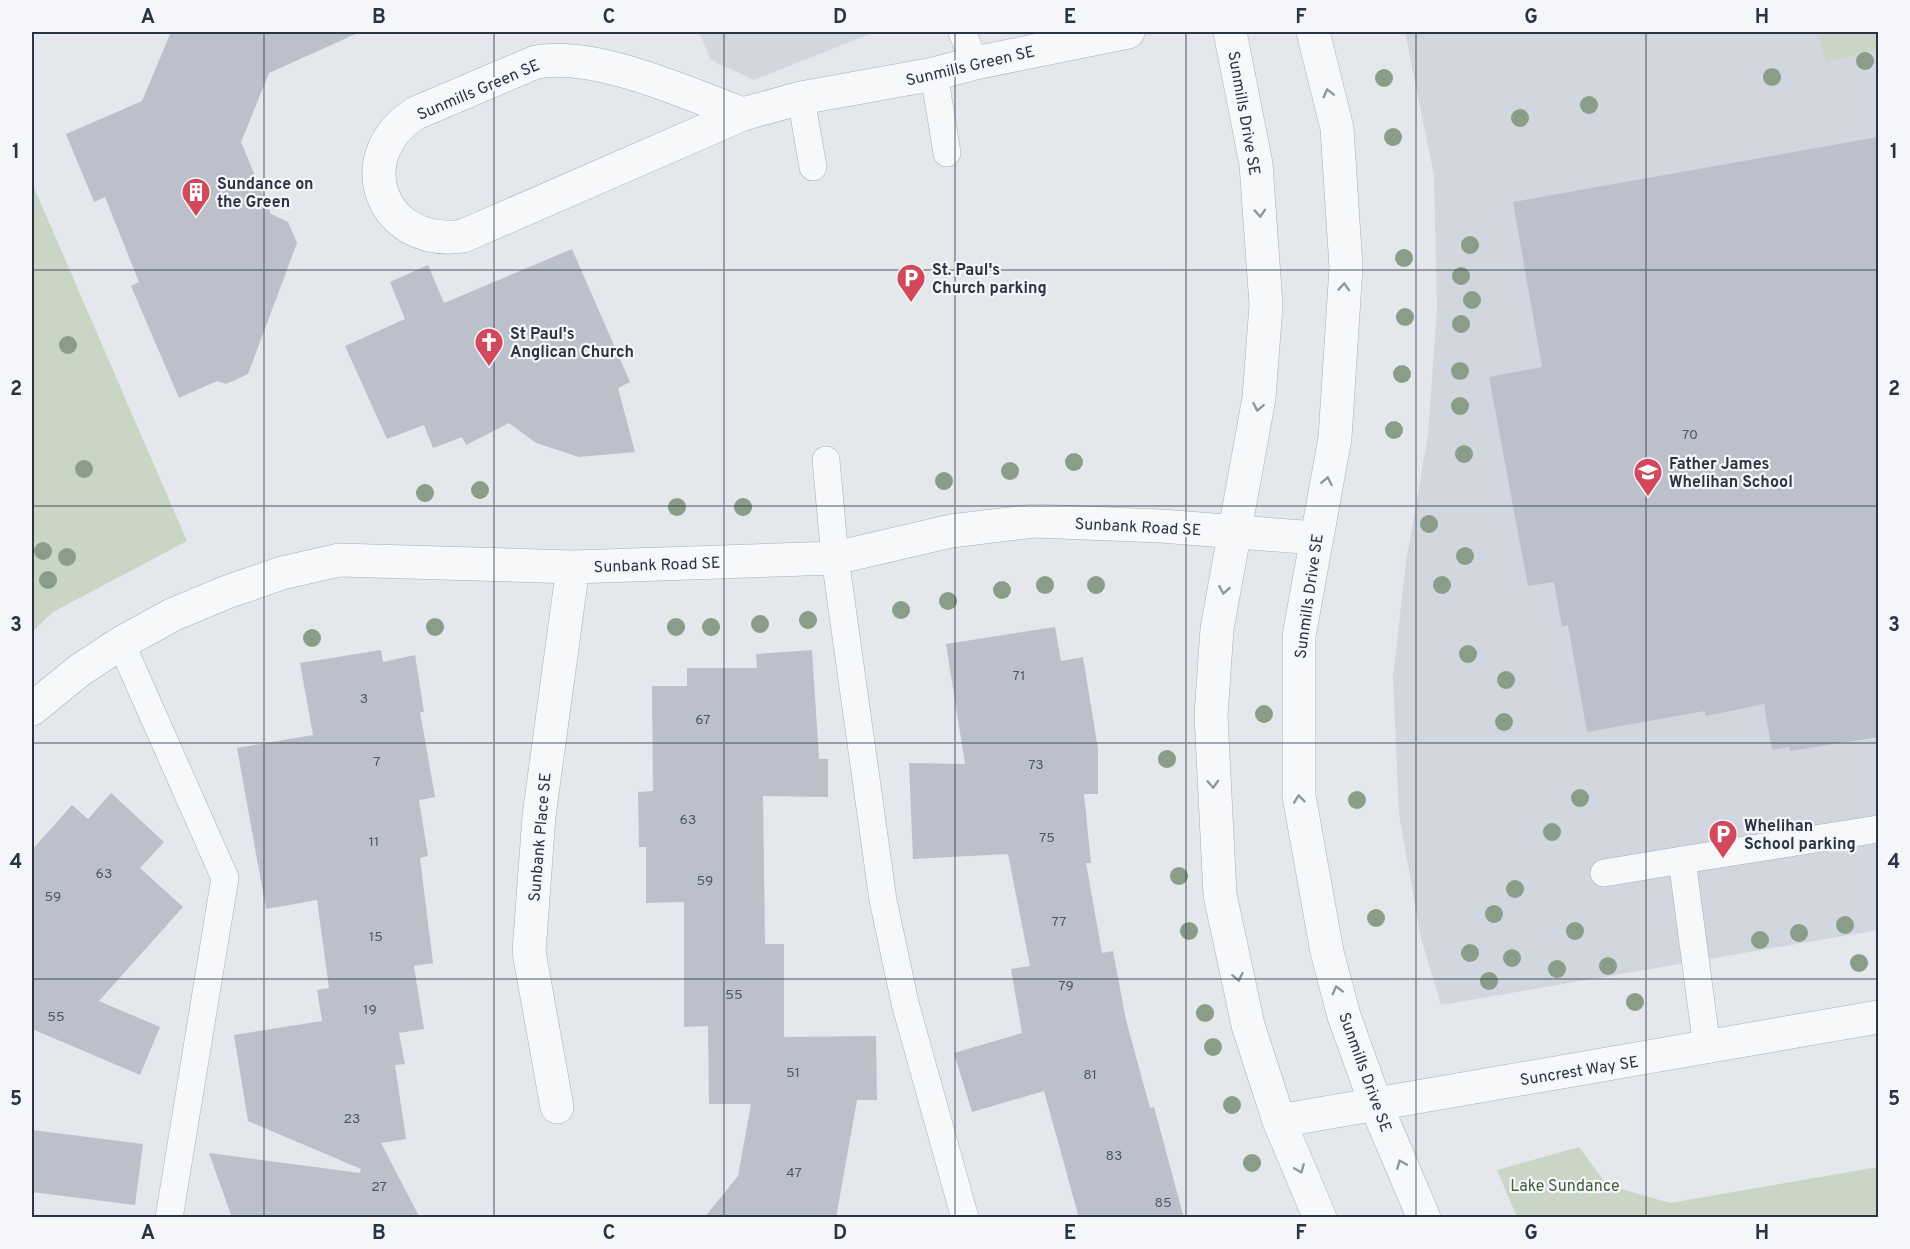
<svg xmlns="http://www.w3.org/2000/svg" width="1910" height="1249" font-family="Overpass,sans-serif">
	<rect width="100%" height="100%" fill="#e4e7ec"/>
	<!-- built -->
	<path fill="#d2d6de" d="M699,32h176l-121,48 -43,-20z
		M1405,32h473v898l-437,75 -20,-67 -22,-124 -6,-137 13,-115 22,-127 9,-126 -3,-134z"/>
	<!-- green -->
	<path fill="#c9d6c5" d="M1818,32h60v17l-52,13z
		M32,183l155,358 -134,71 -21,20z
		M1579,1147l28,38 63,18 208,-36v50h-361l-20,-47z"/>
	<!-- building -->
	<path fill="#bbc0ca" d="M171,32h189l-91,41 -28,69 30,72 17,8 9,21 -49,131 -22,10 -9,-3 -38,17 -48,-112 8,-4 -34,-85 -11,5 -28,-68 76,-33z
		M1878,137v600l-88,14 -1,-4 -17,3 -8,-46 -58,12 -1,-5 -118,21 -19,-107 -6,2 -8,-45 -26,4 -39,-209 53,-10 -29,-165z
		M572,249l58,133 -12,6 17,64 -56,5 -43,-14 -27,-20 -43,22 -4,-8 -29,11 -9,-23 -37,14 -42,-93 60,-27 -15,-37 38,-17 16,38z
		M1055,627l6,34 22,-4 15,92v45h-14l7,69h-5l16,90 11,-2 13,69 24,88 4,-1 30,111h-105l-35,-127 -72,21 -18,-59 68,-20 -11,-64 19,-3 -22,-112 -95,5 -4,-96 56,1 -19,-120z
		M381,650l2,12 32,-7 9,57h-4l15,85 -16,3 9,56 -8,2 13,105 -19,3 10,63 -25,4 6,31 -10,1 11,74 -25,4 39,75h-188l-23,-65 151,20 1,-4 -113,-48 -14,-86 88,-14 -5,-31 12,-2 -12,-88 -51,9 -29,-161 76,-13 -13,-72z
		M812,650l7,109h9v38l-65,-1 2,148h19v93l92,-1 1,64h-20l-21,118h-132l34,-42 13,-72h-42l-1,-78 -24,1v-125l-38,1v-56h-7l-1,-55 15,-1 -1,-105h35v-18h70l-1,-14z
		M111,793l53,49 -24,26 43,39 -84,94 61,26 -20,48 -108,-46v-179l40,-45 16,14z
		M32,1130l111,14 -8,61 -103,-13z"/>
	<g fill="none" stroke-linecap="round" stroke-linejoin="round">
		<!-- service casing -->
		<g stroke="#a9aeb7" stroke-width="28">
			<path id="service" d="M962,32l13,31
				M934,74l13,79
				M801,98l12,69
				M826,460l9,98 48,342 22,103 60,215
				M121,643l104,235 -56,340
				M1682,860l196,-31
				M1604,873l78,-13 25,188"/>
		</g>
		<!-- minor casing -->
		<g stroke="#a9aeb7" stroke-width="34">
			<path id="minor" d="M743,114c-57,-21 -148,-63 -207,-52l-120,51c-69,44 -35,135 47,123l280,-122 58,-16 133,-24 41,-11 153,-31
				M32,709l48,-39 41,-27 51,-28 55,-23 55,-19 57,-13 234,7 262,-9 116,-27 83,-10 127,5 155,12
				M557,1107l-28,-155 10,-136 34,-249
				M1279,1121l599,-104"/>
		</g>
		<!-- tertiary casing -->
		<g stroke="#a9aeb7" stroke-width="34">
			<path id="tertiary" d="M1230,32l26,132 10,141 -7,93 -42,231 -6,86 9,180 28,130 31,96 41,97
				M1313,32l24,96 9,139 -11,171 -36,198v160l28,156 17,64 32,89 48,113"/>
		</g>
		<!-- service -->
		<use href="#service" stroke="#f7f8fa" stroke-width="27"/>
		<!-- minor -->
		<use href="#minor" stroke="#f7f8fa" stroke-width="33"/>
		<!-- tertiary -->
		<use href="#tertiary" stroke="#f7f8fa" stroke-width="33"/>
	</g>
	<!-- trees -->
	<g fill="#899d89">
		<circle cx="1865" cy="61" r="9"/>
		<circle cx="1772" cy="77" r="9"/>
		<circle cx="1384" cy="78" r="9"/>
		<circle cx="1589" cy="105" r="9"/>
		<circle cx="1520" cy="118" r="9"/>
		<circle cx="1393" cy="137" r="9"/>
		<circle cx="1470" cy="245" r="9"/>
		<circle cx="1404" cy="258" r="9"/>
		<circle cx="1461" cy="276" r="9"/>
		<circle cx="1472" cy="300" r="9"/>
		<circle cx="1405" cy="317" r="9"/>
		<circle cx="1461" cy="324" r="9"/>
		<circle cx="68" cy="345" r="9"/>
		<circle cx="1460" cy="371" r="9"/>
		<circle cx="1402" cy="374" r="9"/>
		<circle cx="1460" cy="406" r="9"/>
		<circle cx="1394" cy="430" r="9"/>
		<circle cx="1464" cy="454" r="9"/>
		<circle cx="1074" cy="462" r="9"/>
		<circle cx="84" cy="469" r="9"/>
		<circle cx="1010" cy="471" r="9"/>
		<circle cx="944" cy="481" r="9"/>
		<circle cx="480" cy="490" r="9"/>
		<circle cx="425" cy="493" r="9"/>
		<circle cx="677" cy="507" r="9"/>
		<circle cx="743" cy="507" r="9"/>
		<circle cx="1429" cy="524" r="9"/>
		<circle cx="43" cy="551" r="9"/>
		<circle cx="1465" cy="556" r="9"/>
		<circle cx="67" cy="557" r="9"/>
		<circle cx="48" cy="580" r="9"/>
		<circle cx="1045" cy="585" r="9"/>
		<circle cx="1096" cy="585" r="9"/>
		<circle cx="1442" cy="585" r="9"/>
		<circle cx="1002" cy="590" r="9"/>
		<circle cx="948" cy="601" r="9"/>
		<circle cx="901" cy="610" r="9"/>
		<circle cx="808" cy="620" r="9"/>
		<circle cx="760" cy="624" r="9"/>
		<circle cx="435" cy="627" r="9"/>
		<circle cx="676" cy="627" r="9"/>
		<circle cx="711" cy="627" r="9"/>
		<circle cx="312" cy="638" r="9"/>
		<circle cx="1468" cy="654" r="9"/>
		<circle cx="1506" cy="680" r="9"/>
		<circle cx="1264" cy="714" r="9"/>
		<circle cx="1504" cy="722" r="9"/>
		<circle cx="1167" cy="759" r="9"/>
		<circle cx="1580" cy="798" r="9"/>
		<circle cx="1357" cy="800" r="9"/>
		<circle cx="1552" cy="832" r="9"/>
		<circle cx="1179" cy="876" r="9"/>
		<circle cx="1515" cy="889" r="9"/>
		<circle cx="1494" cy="914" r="9"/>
		<circle cx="1376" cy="918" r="9"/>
		<circle cx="1845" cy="925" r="9"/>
		<circle cx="1189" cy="931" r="9"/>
		<circle cx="1575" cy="931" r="9"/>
		<circle cx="1799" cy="933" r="9"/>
		<circle cx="1760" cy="940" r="9"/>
		<circle cx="1470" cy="953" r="9"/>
		<circle cx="1512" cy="958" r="9"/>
		<circle cx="1859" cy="963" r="9"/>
		<circle cx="1608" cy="966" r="9"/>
		<circle cx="1557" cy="969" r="9"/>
		<circle cx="1489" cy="981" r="9"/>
		<circle cx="1635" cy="1002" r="9"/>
		<circle cx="1205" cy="1013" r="9"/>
		<circle cx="1213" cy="1047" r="9"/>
		<circle cx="1232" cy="1105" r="9"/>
		<circle cx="1252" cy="1163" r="9"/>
	</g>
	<!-- one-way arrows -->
	<defs><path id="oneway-chevron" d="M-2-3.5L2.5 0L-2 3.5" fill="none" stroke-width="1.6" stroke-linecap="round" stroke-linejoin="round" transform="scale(1.5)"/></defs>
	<g stroke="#9196a0">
		<use href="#oneway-chevron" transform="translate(1328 93) rotate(-104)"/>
		<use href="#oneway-chevron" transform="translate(1260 213) rotate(86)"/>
		<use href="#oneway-chevron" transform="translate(1344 287) rotate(-86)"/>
		<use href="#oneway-chevron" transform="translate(1258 407) rotate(101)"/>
		<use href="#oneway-chevron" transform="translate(1327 481) rotate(-79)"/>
		<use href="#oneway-chevron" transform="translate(1224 590) rotate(100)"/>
		<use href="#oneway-chevron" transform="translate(1213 784) rotate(87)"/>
		<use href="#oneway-chevron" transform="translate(1299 799) rotate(-96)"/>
		<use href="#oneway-chevron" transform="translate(1238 977) rotate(78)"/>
		<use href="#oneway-chevron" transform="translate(1337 990) rotate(-105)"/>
		<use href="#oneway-chevron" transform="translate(1401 1164) rotate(-113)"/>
		<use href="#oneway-chevron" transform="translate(1300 1169) rotate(67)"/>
	</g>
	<!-- grid -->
	<path fill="none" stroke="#2b3445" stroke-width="1.5" stroke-opacity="0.55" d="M264,32v1186M494,32v1186M724,32v1186M955,32v1186M1186,32v1186M1416,32v1186M1646,32v1186M32,270h1846M32,506h1846M32,743h1846M32,979h1846"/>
	<!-- icons -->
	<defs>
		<g id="building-pin" transform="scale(1.5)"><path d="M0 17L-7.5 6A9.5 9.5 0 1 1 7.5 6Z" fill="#d1495b" stroke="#f4f6f9"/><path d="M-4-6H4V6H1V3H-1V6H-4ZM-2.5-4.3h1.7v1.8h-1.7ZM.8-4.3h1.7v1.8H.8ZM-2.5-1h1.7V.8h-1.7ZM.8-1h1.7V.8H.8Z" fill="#fff"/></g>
		<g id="parking-pin" transform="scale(1.5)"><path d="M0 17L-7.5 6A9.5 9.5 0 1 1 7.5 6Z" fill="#d1495b" stroke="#f4f6f9"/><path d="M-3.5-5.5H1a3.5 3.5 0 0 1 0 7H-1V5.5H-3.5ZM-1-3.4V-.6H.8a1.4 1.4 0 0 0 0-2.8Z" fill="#fff"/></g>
		<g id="church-pin" transform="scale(1.5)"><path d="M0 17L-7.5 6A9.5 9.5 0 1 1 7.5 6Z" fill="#d1495b" stroke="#f4f6f9"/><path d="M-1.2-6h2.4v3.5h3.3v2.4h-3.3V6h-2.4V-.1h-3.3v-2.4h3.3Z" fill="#fff"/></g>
		<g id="school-pin" transform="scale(1.5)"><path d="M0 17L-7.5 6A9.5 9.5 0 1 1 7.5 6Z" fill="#d1495b" stroke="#f4f6f9"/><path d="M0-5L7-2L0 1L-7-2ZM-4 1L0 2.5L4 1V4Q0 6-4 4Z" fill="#fff"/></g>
	</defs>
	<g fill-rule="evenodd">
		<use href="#building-pin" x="196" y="192"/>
		<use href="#parking-pin" x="911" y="278"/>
		<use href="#church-pin" x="489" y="342"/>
		<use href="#school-pin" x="1648" y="472"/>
		<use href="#parking-pin" x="1723" y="834"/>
	</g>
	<g text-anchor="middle" stroke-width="4.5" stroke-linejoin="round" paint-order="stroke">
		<!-- number labels -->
		<g font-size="14" fill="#4f5766">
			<text x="1690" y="439">70</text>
			<text x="1019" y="680">71</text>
			<text x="364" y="703">3</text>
			<text x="703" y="724">67</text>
			<text x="377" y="766">7</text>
			<text x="1036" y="769">73</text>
			<text x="688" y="824">63</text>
			<text x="1047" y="842">75</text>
			<text x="374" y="846">11</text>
			<text x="104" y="878">63</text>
			<text x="705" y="885">59</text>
			<text x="53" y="901">59</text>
			<text x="1059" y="926">77</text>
			<text x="376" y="941">15</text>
			<text x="1066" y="990">79</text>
			<text x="734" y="999">55</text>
			<text x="370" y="1014">19</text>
			<text x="56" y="1021">55</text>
			<text x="793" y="1077">51</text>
			<text x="1090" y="1079">81</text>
			<text x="352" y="1123">23</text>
			<text x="1114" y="1160">83</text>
			<text x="794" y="1177">47</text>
			<text x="379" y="1191">27</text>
			<text x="1163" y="1207">85</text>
		</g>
		<!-- street labels -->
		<g font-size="16" fill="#2b3445" stroke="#f4f6f9">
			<text transform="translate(970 65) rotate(-13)" y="6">Sunmills Green SE</text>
			<text transform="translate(478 89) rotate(-23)" y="6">Sunmills Green SE</text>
			<text transform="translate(1245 113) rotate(80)" y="6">Sunmills Drive SE</text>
			<text transform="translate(1138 526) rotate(3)" y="6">Sunbank Road SE</text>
			<text transform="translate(657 564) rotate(-2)" y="6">Sunbank Road SE</text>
			<text transform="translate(1308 596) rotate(-82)" y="6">Sunmills Drive SE</text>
			<text transform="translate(539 837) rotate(-85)" y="6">Sunbank Place SE</text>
			<text transform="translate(1579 1070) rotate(-9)" y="6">Suncrest Way SE</text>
			<text transform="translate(1366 1072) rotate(70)" y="6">Sunmills Drive SE</text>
		</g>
		<!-- poi labels -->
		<g font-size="16" font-weight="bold" fill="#2b3445" stroke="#f4f6f9" text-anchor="start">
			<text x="217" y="189">Sundance on<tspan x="217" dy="18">the Green</tspan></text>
			<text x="932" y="275">St. Paul's<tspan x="932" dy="18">Church parking</tspan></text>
			<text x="510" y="339">St Paul's<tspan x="510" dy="18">Anglican Church</tspan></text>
			<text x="1669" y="469">Father James<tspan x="1669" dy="18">Whelihan School</tspan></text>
			<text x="1744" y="831">Whelihan<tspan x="1744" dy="18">School parking</tspan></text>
		</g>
		<!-- park labels -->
		<g font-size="16" fill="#3f6138" stroke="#f4f6f9">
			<text x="1565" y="1191">Lake Sundance</text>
		</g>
	</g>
	<!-- border -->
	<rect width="1910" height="1249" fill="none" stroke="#f4f6f9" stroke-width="66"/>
	<rect x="33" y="33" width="1844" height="1183" fill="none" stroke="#2b3445" stroke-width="2"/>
	<g font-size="20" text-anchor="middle" font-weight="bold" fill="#2b3445">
		<text x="148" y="23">A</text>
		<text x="379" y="23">B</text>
		<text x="609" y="23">C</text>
		<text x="840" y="23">D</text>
		<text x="1070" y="23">E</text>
		<text x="1301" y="23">F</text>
		<text x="1531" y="23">G</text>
		<text x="1762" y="23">H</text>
		<text x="16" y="158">1</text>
		<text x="1894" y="158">1</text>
		<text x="16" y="395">2</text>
		<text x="1894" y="395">2</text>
		<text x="16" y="631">3</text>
		<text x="1894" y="631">3</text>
		<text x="16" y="868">4</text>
		<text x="1894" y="868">4</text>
		<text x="16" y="1105">5</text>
		<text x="1894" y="1105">5</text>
		<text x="148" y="1239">A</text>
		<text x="379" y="1239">B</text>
		<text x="609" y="1239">C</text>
		<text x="840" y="1239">D</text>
		<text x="1070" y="1239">E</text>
		<text x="1301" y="1239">F</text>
		<text x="1531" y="1239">G</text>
		<text x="1762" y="1239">H</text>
	</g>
</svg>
